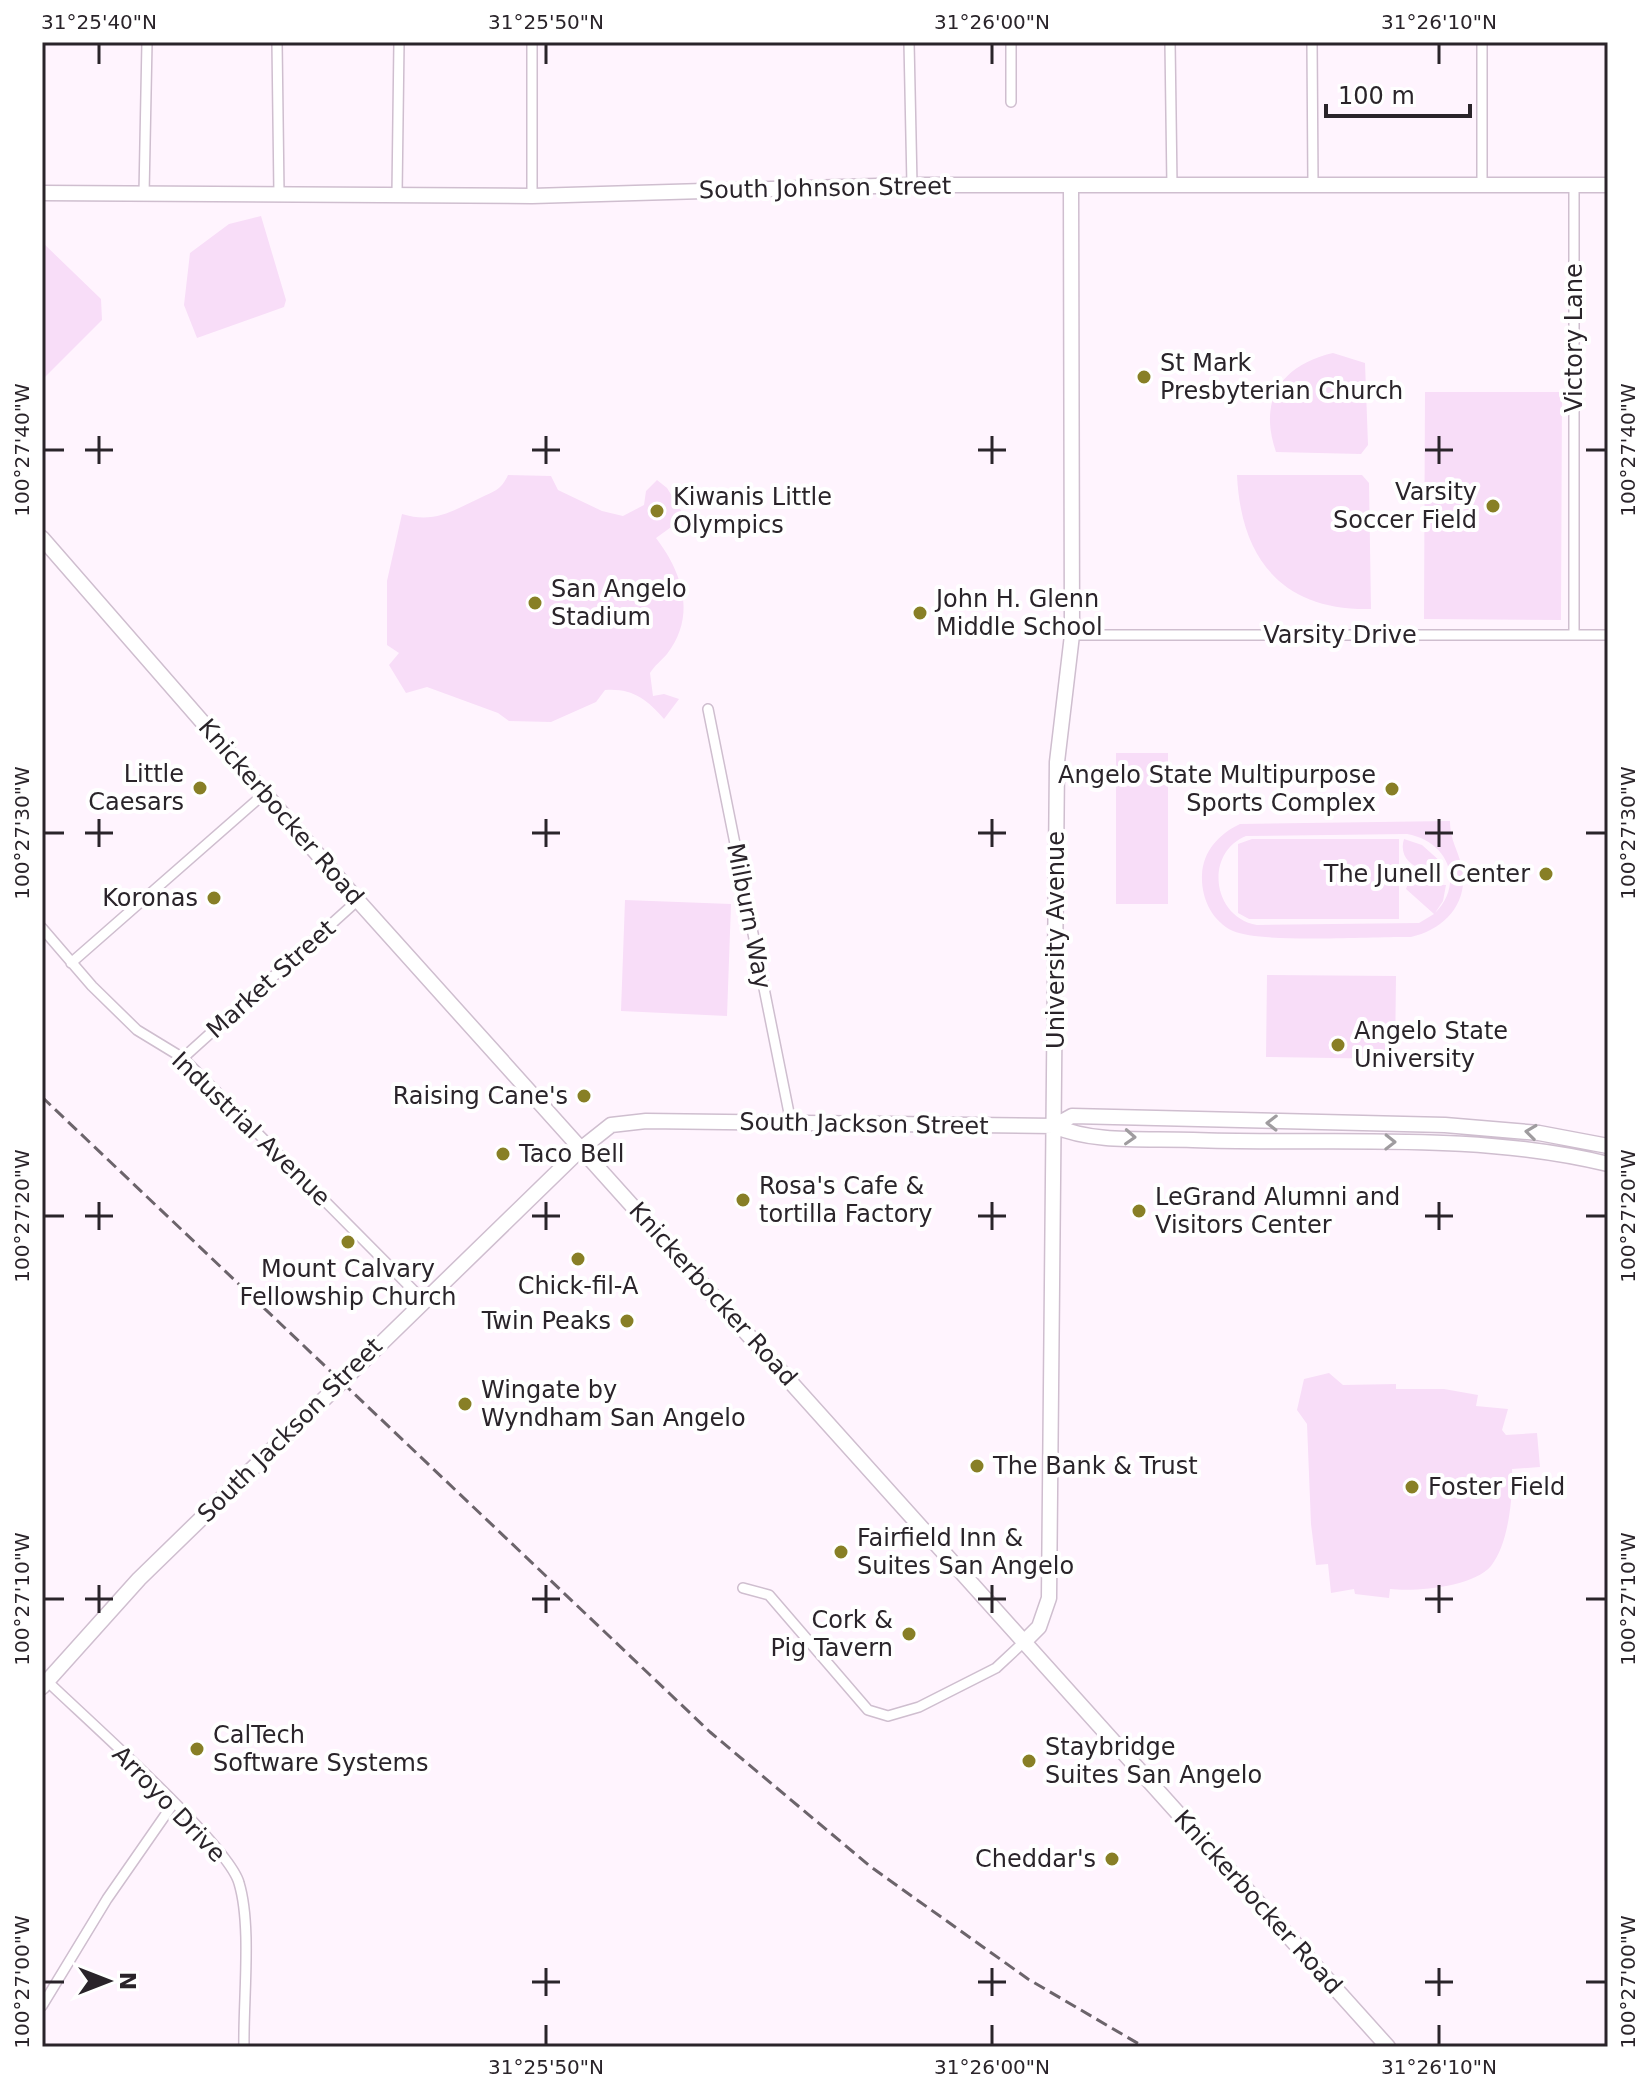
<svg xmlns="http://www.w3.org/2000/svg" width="1650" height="2089" font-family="'DejaVu Sans',sans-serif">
	<rect width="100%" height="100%" fill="#fff4fe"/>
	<!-- green -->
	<path fill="#f8ddf8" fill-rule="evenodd" d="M261,216l25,84 -2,7 -87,31 -13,-33 6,-52 39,-29z
		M42,242l59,57 1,21 -60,60z
		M1333,353l32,10 3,82 -7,9 -85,-2c-18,-52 5,-87 57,-99z
		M1425,392h137l-1,228 -137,-1z
		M508,475l43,1 7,14 44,21 21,5 21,-11 2,-14 11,-11 10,8 18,29 -29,21c26,34 41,77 11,116 -6,7 -12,11 -17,19l3,23 11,-2 15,5 -15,20c-17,-20 -32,-31 -59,-29l-9,12 -45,20 -42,-1 -11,-8 -71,-26 -21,6 -17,-28 10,-12 -12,-8v-64l15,-67c32,10 50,-3 78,-16 15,-7 21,-8 28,-23z
		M1237,475h125l7,8 2,126c-88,2 -130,-49 -134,-134z
		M1116,753h52v151h-52z
		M1450,821c0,21 9,29 12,48 7,35 -19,61 -51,68 -39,-1 -148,7 -178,-6 -21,-10 -32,-33 -31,-56 1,-24 17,-41 38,-51zM1407,834c41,7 58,49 28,79l8,-12 3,-16 -38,-1 -2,5 28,25 -15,9 -162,2c-45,-8 -53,-72 -11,-89z
		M1252,839h147v80h-150l-11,-6v-69z
		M1404,839l18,6 19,17 -17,7c-15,-3 -25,-15 -20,-30z
		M625,900l106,4 -4,112 -106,-5z
		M1267,975l129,1 -1,83 -129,-2z
		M1329,1373l14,12 53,-1v5h48l34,6 -2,11 32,3 -6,21 4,5 31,-2 3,34 -28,2c1,27 -3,74 -21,97 -18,21 -75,26 -101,23l-1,9 -34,-4 -1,-5 -23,4 -3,-29 -12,1 -5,-41 -4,-100 -10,-14 7,-31z
		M1608,1493v390l-4,-3 1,-384z"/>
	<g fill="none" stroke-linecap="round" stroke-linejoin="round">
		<!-- street casing -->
		<g stroke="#cfbecf" stroke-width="12">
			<path id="street" d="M277,42l2,152
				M532,42v154
				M909,42l3,143
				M1011,42v60
				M1170,42l2,144
				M1312,42l1,143
				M1482,42v143
				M1574,185v450
				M144,194l3,-152
				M397,194l2,-152
				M1072,635h536
				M708,709l83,414
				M42,928l50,58 45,44 46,28 240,242
				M71,963l194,-170
				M183,1058l175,-158
				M743,1588l26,7 99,115 20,6 31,-9 77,-39 29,-27
				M46,1680c36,35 183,165 193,203 13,43 4,117 5,164
				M42,2006l65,-107 66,-95"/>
		</g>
		<!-- secondary casing -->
		<g stroke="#cfbecf" stroke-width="17">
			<path id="secondary" d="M42,193l490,3 380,-11h696
				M42,538l319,366 1027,1143
				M1054,1126l18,-10 373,9 94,8 69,13
				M1025,1641l14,-14 10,-29 8,-836 15,-127 -1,-450
				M42,1687l97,-108 443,-431 29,-23 35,-4 408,5c41,18 95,12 139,14 138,5 279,-9 415,24"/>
		</g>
		<!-- street -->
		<use href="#street" stroke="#fff" stroke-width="9"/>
		<!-- secondary -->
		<use href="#secondary" stroke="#fff" stroke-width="14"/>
		<!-- rail -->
		<path stroke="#6c646b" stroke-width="3" stroke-dasharray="12 6" stroke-linecap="butt" d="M42,1097l668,635 161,135 157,112 116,68"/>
	</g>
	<!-- one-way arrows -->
	<defs><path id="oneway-chevron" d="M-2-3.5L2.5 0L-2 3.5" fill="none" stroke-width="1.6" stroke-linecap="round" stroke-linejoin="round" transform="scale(2)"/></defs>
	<g stroke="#9f9c9f">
		<use href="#oneway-chevron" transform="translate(1272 1123) rotate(-179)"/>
		<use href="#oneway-chevron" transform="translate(1531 1132) rotate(-173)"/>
		<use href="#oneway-chevron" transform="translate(1130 1137) rotate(3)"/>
		<use href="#oneway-chevron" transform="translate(1390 1142) rotate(1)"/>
	</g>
	<!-- ticks -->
	<path fill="none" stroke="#2a242a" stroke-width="3" d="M99,44v20M546,44v20M992,44v20M1439,44v20M99,436v28M546,436v28M992,436v28M1439,436v28M44,450h20M85,450h28M532,450h28M978,450h28M1425,450h28M1586,450h20M99,819v28M546,819v28M992,819v28M1439,819v28M44,833h20M85,833h28M532,833h28M978,833h28M1425,833h28M1586,833h20M99,1202v28M546,1202v28M992,1202v28M1439,1202v28M44,1216h20M85,1216h28M532,1216h28M978,1216h28M1425,1216h28M1586,1216h20M99,1585v28M546,1585v28M992,1585v28M1439,1585v28M44,1599h20M85,1599h28M532,1599h28M978,1599h28M1425,1599h28M1586,1599h20M546,1968v28M992,1968v28M1439,1968v28M44,1982h20M532,1982h28M978,1982h28M1425,1982h28M1586,1982h20M546,2025v20M992,2025v20M1439,2025v20"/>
	<!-- markers -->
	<g fill="#887f26" stroke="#fff" stroke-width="3">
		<circle cx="1144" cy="377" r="8"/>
		<circle cx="1493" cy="506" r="8"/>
		<circle cx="657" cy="511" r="8"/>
		<circle cx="535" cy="603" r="8"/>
		<circle cx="920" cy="613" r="8"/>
		<circle cx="200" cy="788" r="8"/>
		<circle cx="1392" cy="789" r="8"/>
		<circle cx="1546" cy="874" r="8"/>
		<circle cx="214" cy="898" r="8"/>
		<circle cx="1338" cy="1045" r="8"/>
		<circle cx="584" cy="1096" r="8"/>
		<circle cx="503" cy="1154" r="8"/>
		<circle cx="743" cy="1200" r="8"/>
		<circle cx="1139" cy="1211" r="8"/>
		<circle cx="348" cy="1242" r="8"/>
		<circle cx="578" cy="1259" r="8"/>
		<circle cx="627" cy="1321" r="8"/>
		<circle cx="465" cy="1404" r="8"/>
		<circle cx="977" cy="1466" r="8"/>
		<circle cx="1412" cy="1487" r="8"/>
		<circle cx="841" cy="1552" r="8"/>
		<circle cx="909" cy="1634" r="8"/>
		<circle cx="197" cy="1749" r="8"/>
		<circle cx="1029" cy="1761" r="8"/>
		<circle cx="1112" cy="1859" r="8"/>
	</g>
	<g text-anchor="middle" stroke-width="8" stroke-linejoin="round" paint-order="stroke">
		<!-- street labels -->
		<g font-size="24" fill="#2a242a" stroke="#fff">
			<text transform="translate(825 188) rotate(-1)" y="8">South Johnson Street</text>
			<text transform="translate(1574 338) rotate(-90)" y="8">Victory Lane</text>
			<text x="1340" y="643">Varsity Drive</text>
			<text transform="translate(281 812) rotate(49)" y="8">Knickerbocker Road</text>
			<text transform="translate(749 916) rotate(79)" y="8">Milburn Way</text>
			<text transform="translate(1056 940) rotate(-90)" y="8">University Avenue</text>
			<text transform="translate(271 979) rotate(-42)" y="8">Market Street</text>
			<text transform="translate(864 1124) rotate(1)" y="8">South Jackson Street</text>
			<text transform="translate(251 1129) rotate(44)" y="8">Industrial Avenue</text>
			<text transform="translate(713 1294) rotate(48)" y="8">Knickerbocker Road</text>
			<text transform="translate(290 1430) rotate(-45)" y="8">South Jackson Street</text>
			<text transform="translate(169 1804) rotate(46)" y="8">Arroyo Drive</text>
			<text transform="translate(1258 1902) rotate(48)" y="8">Knickerbocker Road</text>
		</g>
		<!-- poi labels -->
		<g font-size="24" fill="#2a242a" stroke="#fff" text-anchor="start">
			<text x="1160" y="371">St Mark<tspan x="1160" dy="28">Presbyterian Church</tspan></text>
			<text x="1477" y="500" text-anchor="end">Varsity<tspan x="1477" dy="28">Soccer Field</tspan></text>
			<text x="673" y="505">Kiwanis Little<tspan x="673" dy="28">Olympics</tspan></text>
			<text x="551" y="597">San Angelo<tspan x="551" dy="28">Stadium</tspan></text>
			<text x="936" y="607">John H. Glenn<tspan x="936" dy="28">Middle School</tspan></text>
			<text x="184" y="782" text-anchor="end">Little<tspan x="184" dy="28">Caesars</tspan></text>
			<text x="1376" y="783" text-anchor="end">Angelo State Multipurpose<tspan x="1376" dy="28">Sports Complex</tspan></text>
			<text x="1530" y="882" text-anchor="end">The Junell Center</text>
			<text x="198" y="906" text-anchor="end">Koronas</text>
			<text x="1354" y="1039">Angelo State<tspan x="1354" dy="28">University</tspan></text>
			<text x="568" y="1104" text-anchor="end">Raising Cane's</text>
			<text x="519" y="1162">Taco Bell</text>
			<text x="759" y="1194">Rosa's Cafe &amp;<tspan x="759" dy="28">tortilla Factory</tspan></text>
			<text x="1155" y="1205">LeGrand Alumni and<tspan x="1155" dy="28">Visitors Center</tspan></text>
			<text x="348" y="1277" text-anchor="middle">Mount Calvary<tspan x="348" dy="28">Fellowship Church</tspan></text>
			<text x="578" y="1294" text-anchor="middle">Chick-fil-A</text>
			<text x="611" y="1329" text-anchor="end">Twin Peaks</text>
			<text x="481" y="1398">Wingate by<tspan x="481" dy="28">Wyndham San Angelo</tspan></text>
			<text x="993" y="1474">The Bank &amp; Trust</text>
			<text x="1428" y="1495">Foster Field</text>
			<text x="857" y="1546">Fairfield Inn &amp;<tspan x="857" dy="28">Suites San Angelo</tspan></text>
			<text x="893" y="1628" text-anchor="end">Cork &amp;<tspan x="893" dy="28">Pig Tavern</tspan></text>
			<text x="213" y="1743">CalTech<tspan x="213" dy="28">Software Systems</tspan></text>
			<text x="1045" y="1755">Staybridge<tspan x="1045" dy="28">Suites San Angelo</tspan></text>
			<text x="1096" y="1867" text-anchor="end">Cheddar's</text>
		</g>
	</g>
	<!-- border -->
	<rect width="1650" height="2089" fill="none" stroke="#ffffff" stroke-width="88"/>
	<!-- north arrow -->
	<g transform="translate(108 1981) rotate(90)" stroke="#ffffff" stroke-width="6" paint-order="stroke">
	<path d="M0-6L14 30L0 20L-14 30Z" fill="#2a242a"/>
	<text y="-12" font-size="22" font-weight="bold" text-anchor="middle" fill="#2a242a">N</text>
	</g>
	<!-- scale -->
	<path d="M1326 104v12h144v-12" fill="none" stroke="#2a242a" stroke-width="4"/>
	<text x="1338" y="104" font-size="24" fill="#2a242a" stroke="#ffffff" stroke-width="6" paint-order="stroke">100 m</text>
	<rect x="44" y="44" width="1562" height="2001" fill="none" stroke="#2a242a" stroke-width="3"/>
	<g font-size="20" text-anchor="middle" fill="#2a242a">
		<text x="99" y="29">31°25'40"N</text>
		<text x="546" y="29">31°25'50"N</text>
		<text x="992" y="29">31°26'00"N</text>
		<text x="1439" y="29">31°26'10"N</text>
		<text transform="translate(1628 450) rotate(-90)" y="7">100°27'40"W</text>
		<text transform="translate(22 450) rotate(-90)" y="7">100°27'40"W</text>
		<text transform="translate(1628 833) rotate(-90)" y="7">100°27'30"W</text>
		<text transform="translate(22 833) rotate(-90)" y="7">100°27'30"W</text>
		<text transform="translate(1628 1216) rotate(-90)" y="7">100°27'20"W</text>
		<text transform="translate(22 1216) rotate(-90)" y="7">100°27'20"W</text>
		<text transform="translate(1628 1599) rotate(-90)" y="7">100°27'10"W</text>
		<text transform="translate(22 1599) rotate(-90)" y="7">100°27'10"W</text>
		<text transform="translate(1628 1982) rotate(-90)" y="7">100°27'00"W</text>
		<text transform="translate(22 1982) rotate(-90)" y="7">100°27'00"W</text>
		<text x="546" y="2074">31°25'50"N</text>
		<text x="992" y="2074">31°26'00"N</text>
		<text x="1439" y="2074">31°26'10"N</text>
	</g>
</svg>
